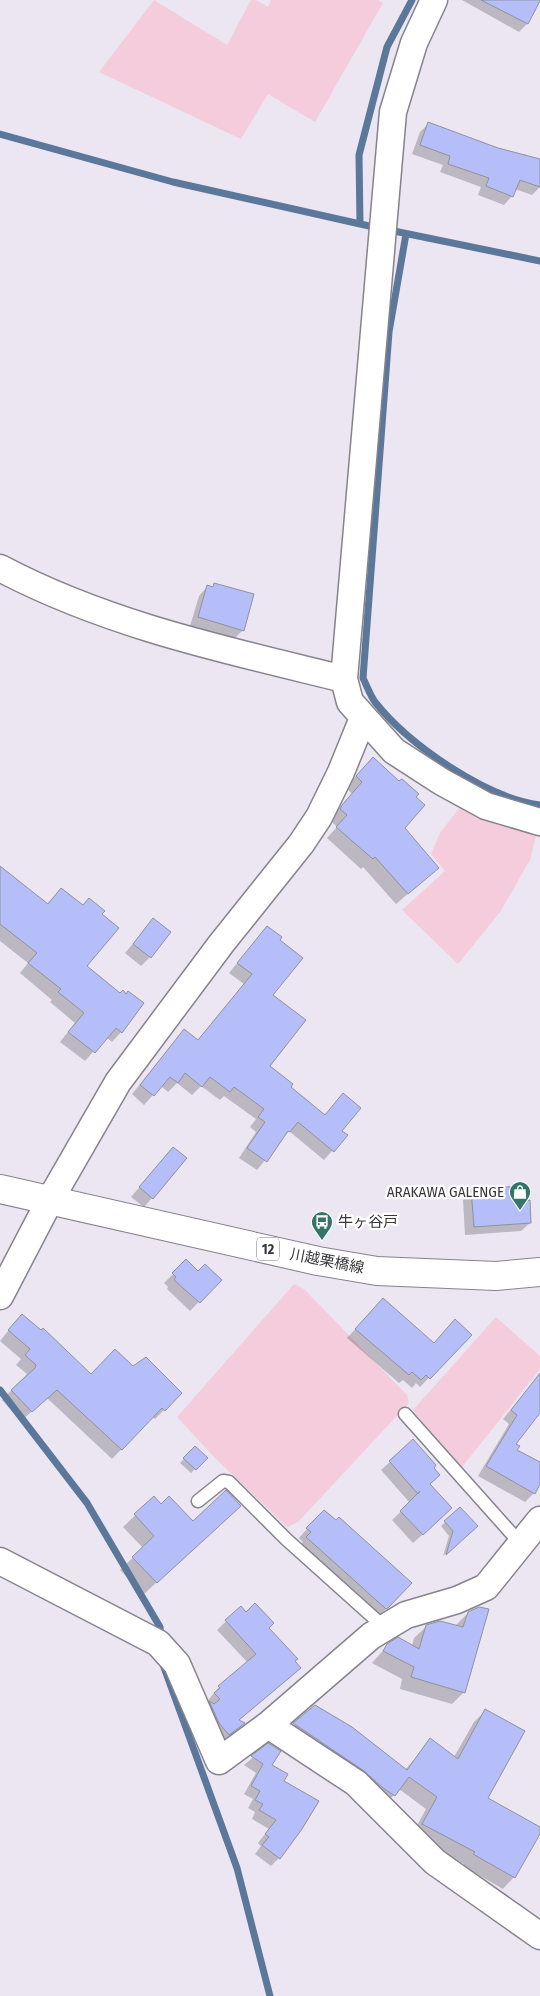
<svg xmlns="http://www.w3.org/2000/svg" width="540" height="1996" font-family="'Fira Sans Condensed','Noto Sans JP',sans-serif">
	<rect width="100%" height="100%" fill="#ebe6f2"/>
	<!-- green -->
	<path fill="#f5ccdc" d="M154,0l73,45 24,-45h5l12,7 3,-7h107l5,3 -68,119 -47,-28 -27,45 -142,-67z
		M463,803l74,29 -7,28 -30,52 -42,52 -56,-54 43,-39 -14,-17 9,-21z
		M294,1284l10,5 103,106 2,8 -111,119 -11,5 -73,-70 -37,-40z
		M496,1317l44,39v13l-78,98 -27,-28 -22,-29z"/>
	<!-- shadow -->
	<path fill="#0003" d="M462,0h78l-13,24 -8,8z
		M428,124l93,32 2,-2 17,6v27l-8,8 -17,-6 -3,7 -8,9 -26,-10 3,-8 -41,-15 3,-7 -31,-11 8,-22z
		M215,585l28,45 -9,9 -44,-13 9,-30 8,-9 4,1z
		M362,769l41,59 23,50 -30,26 -33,-37 -2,2 -34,-31 10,-11 -7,-7 1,-3 21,-23 -6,-7z
		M0,867l47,37 14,-15 21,18 19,7 -15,52 34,29h6l16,8 -21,29 -9,10 -6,-5 -21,24 -25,-19 15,-19 -25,-21 2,-2 -32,-27 8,-10 -28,-22z
		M153,920l-3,37 -9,9 -16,-13z
		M267,927l5,69 -4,71 21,21 35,28 19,-22 -3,37 6,4 -22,25 -35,-29 -32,39 -18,-12 17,-26 -6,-5 6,-8 -32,-23 -4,4 -19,-14 -9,9 -15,-12 -9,9 -7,-6 -17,19 -12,-11 52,-64 13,11 47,-57 -15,-11z
		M173,1148l-21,50 -8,9 -13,-10z
		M472,1191l50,11 8,21 -9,8 -56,4 -2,-35z
		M186,1261l12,12 22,7 -30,31 -23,-22 1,-2 -4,-4z
		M374,1309l59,36 37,-10 -50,52 -4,-4 -4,5 -9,-8 -4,3 -52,-45z
		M13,1325l78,50 41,-7 49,25 -26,26 -3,-2 -40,42 -65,-61 -26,23 -19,-21 25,-26 -11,-9 5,-6 -21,-18z
		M532,1384l8,6v21l-26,33 2,6 24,14v17l-6,12 -9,9 -47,-26 31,-52 -6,-5z
		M195,1447l11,11 -15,15 -11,-10z
		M390,1462l38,22 14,33 -29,26 -21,-23 18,-17 -29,-33z
		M154,1497l7,8 32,18 34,-5 -83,76 -24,-24 23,-22 -20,-21z
		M460,1508l16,18 -33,30 6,-20 -8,-10z
		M315,1520l74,86 -9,9 -82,-69 5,-4 -4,-4z
		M240,1608l28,20 32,40 -62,53 5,3 -23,19 -14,-40 13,-16 29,-24 -31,-33z
		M468,1613l-4,79 -12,12 -52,-15 2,-10 -30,-16 16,-18 24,1 2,-8 13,-12h28z
		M315,1706l90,64 26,-30 23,17 20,-35 11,-11 1,88 54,30 -26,48 -11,12 -40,-23 1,-2 -52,-29 14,-26 -27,-20 -16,18 -101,-71z
		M268,1745l3,20 11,17 -3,76 -8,8 -16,-12 6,-8 -3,-3 11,-14 -17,-10 3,-7 -7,-4 5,-9 -9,-5 12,-21 -12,-8z"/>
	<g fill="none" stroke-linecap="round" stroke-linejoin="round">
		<!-- stream -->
		<path stroke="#5b779a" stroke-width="7" d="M0,134l173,48 205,46
			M360,224l-1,-69 28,-108 25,-47
			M389,230l151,31
			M406,234l-17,98 -26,346c4,8 7,17 12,24 34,43 111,96 165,103
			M0,1390l87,113 73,124 1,12
			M161,1659l76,209 33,128"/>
	</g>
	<!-- building -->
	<path fill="#b5bef9" stroke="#90929c" d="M481,0h59v1l-12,23z
		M428,122l70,26 42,11v28l-20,-7 -7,17 -27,-11 3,-8 -41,-14 2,-8 -30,-11z
		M214,583l40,11 -10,37 -46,-14 9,-32 6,2z
		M373,757l26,24 3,-2 17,15 -3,3 9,8 -20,23 34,40 -31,26 -33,-37 -2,2 -37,-32 11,-12 -7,-6 2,-4 20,-23 -6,-6z
		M0,866l48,38 13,-16 22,17 6,-7 16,13 -3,3 17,14 -32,38 33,27 3,-3 3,4 2,-3 16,12 -22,30 -6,-5 -21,25 -27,-21 16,-19 -26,-21 3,-3 -33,-26 9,-10 -37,-29z
		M153,918l18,14 -20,26 -18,-14z
		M267,926l15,11 -2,3 23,18 -30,37 33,25 -36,46 23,18 -2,3 34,28 18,-22 18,15 -19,23 6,4 -14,17 -36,-30 -8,10 -2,-1 -21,31 -20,-14 18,-26 -7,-5 6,-8 -30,-22 -4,5 -20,-15 -8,10 -17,-14 -7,10 -8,-6 -16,19 -14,-11 44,-56 14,11 54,-66 -15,-11z
		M173,1147l14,11 -34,41 -14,-12z
		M523,1186l1,15 6,-1 1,23 -57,4 -3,-38z
		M186,1259l12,12 7,-7 17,16 -22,23 -26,-23 2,-3 -4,-4z
		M383,1298l51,45 21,-24 17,16 -42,44 -4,-4 -5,5 -9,-8 -3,3 -54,-46z
		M22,1314l19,16 2,-2 48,46 24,-25 18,17 13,-9 36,36 -17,18 -3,-3 -40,42 -65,-60 -25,22 -21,-22 24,-22 1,-3 -11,-10 5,-6 -22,-19z
		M540,1373v40l-24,31 4,2 -3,4 23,12v22l-5,10 -49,-28 31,-51 -6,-5z
		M413,1439l23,26 -2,3 6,7 -10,9 22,24 -29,27 -23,-24 20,-20 -2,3 -29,-33z
		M195,1446l13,12 -12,12 -13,-12z
		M226,1490l15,16 -84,77 -25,-26 22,-21 -20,-22 20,-18 7,8 8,-8 24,25z
		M460,1507l18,19 -32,29 7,-24 -9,-10z
		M324,1510l12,10 3,-3 73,66 -24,25 -2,1 -80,-72 5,-5 -5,-4z
		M255,1603l19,20 -5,5 29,31 -3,2 6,7 -62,52 6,3 -16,12 -10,-12 -10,-22 5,3 6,-5 -6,-6 6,-5 -2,-2 38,-32 -31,-34 16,-14 5,6z
		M479,1607l10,2 -24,84 -54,-16 3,-10 -31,-16 4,-7 11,-7 21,12 7,-24 14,-4 23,6 5,-15z
		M315,1705l37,22 55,43 23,-32 28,21 27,-50 40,22 -37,67 52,29v7l-25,44 -42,-24 2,-2 -53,-28 15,-27 -28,-20 -14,19 -12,-8 -19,-17 -71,-48z
		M268,1743l13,8 -9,14 16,9 -4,7 35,20 -17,28 -22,30 -18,-14 7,-8 -4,-3 11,-14 -17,-10 4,-6 -8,-4 5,-9 -9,-5 12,-22 -12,-8z"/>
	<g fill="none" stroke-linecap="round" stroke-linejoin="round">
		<!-- service casing -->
		<g stroke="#87838d" stroke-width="15">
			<path id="service" d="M405,1414l116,130
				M198,1501l25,-20 6,1 57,57 98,88"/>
		</g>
		<!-- minor casing -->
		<g stroke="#87838d" stroke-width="29">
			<path id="minor" d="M434,0l-20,43 -21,69 -49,567 6,23 44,49 48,31 44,24 54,16
				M0,568c108,57 226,82 344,111
				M0,1296l50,-96 68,-118 103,-138 80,-100 18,-27 22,-45 22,-54
				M0,1561l158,82 19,21 42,97 49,-36 103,-89 35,-21 51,-15 29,-13 54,-67
				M268,1725l88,58 79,79 105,74"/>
		</g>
		<!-- primary casing -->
		<g stroke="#87838d" stroke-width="30">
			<path id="primary" d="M0,1189l318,72 59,10 119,5 44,-4"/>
		</g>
		<!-- service -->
		<use href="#service" stroke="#fff" stroke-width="12"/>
		<!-- minor -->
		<use href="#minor" stroke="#fff" stroke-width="26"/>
		<!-- primary -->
		<use href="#primary" stroke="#fff" stroke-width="28"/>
	</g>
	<!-- icons -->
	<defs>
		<g id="shop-pin" transform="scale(1.125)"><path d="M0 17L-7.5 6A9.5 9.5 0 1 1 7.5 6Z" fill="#337668" stroke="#fff"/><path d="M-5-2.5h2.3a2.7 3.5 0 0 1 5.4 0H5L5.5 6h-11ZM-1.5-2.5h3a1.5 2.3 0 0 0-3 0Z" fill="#fff"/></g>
		<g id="bus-pin" transform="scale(1.125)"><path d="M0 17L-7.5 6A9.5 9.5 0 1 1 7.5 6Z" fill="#337668" stroke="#fff"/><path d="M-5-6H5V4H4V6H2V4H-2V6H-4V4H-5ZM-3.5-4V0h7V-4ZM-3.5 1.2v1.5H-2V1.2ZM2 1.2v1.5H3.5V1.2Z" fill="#fff"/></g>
	</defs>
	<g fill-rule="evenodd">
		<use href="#shop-pin" x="520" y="1192"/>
		<use href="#bus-pin" x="322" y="1222"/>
	</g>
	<g text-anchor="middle" stroke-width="4.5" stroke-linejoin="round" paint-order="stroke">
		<!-- shield labels -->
		<rect fill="#fff" stroke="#747376" stroke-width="1" x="257" y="1237.5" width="22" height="23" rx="4"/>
		<g font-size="14" font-weight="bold" fill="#39373c">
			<text x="268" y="1254">12</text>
		</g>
		<!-- poi labels -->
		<g font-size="15" fill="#39373c" stroke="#fff" text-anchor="end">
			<text x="504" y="1197">ARAKAWA GALENGE</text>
			<text x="338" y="1227" text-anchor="start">牛ヶ谷戸</text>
		</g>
		<!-- street labels -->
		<g font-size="15" fill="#39373c" stroke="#fff">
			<text transform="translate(327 1261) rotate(11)" y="5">川越栗橋線</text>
		</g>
	</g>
</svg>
